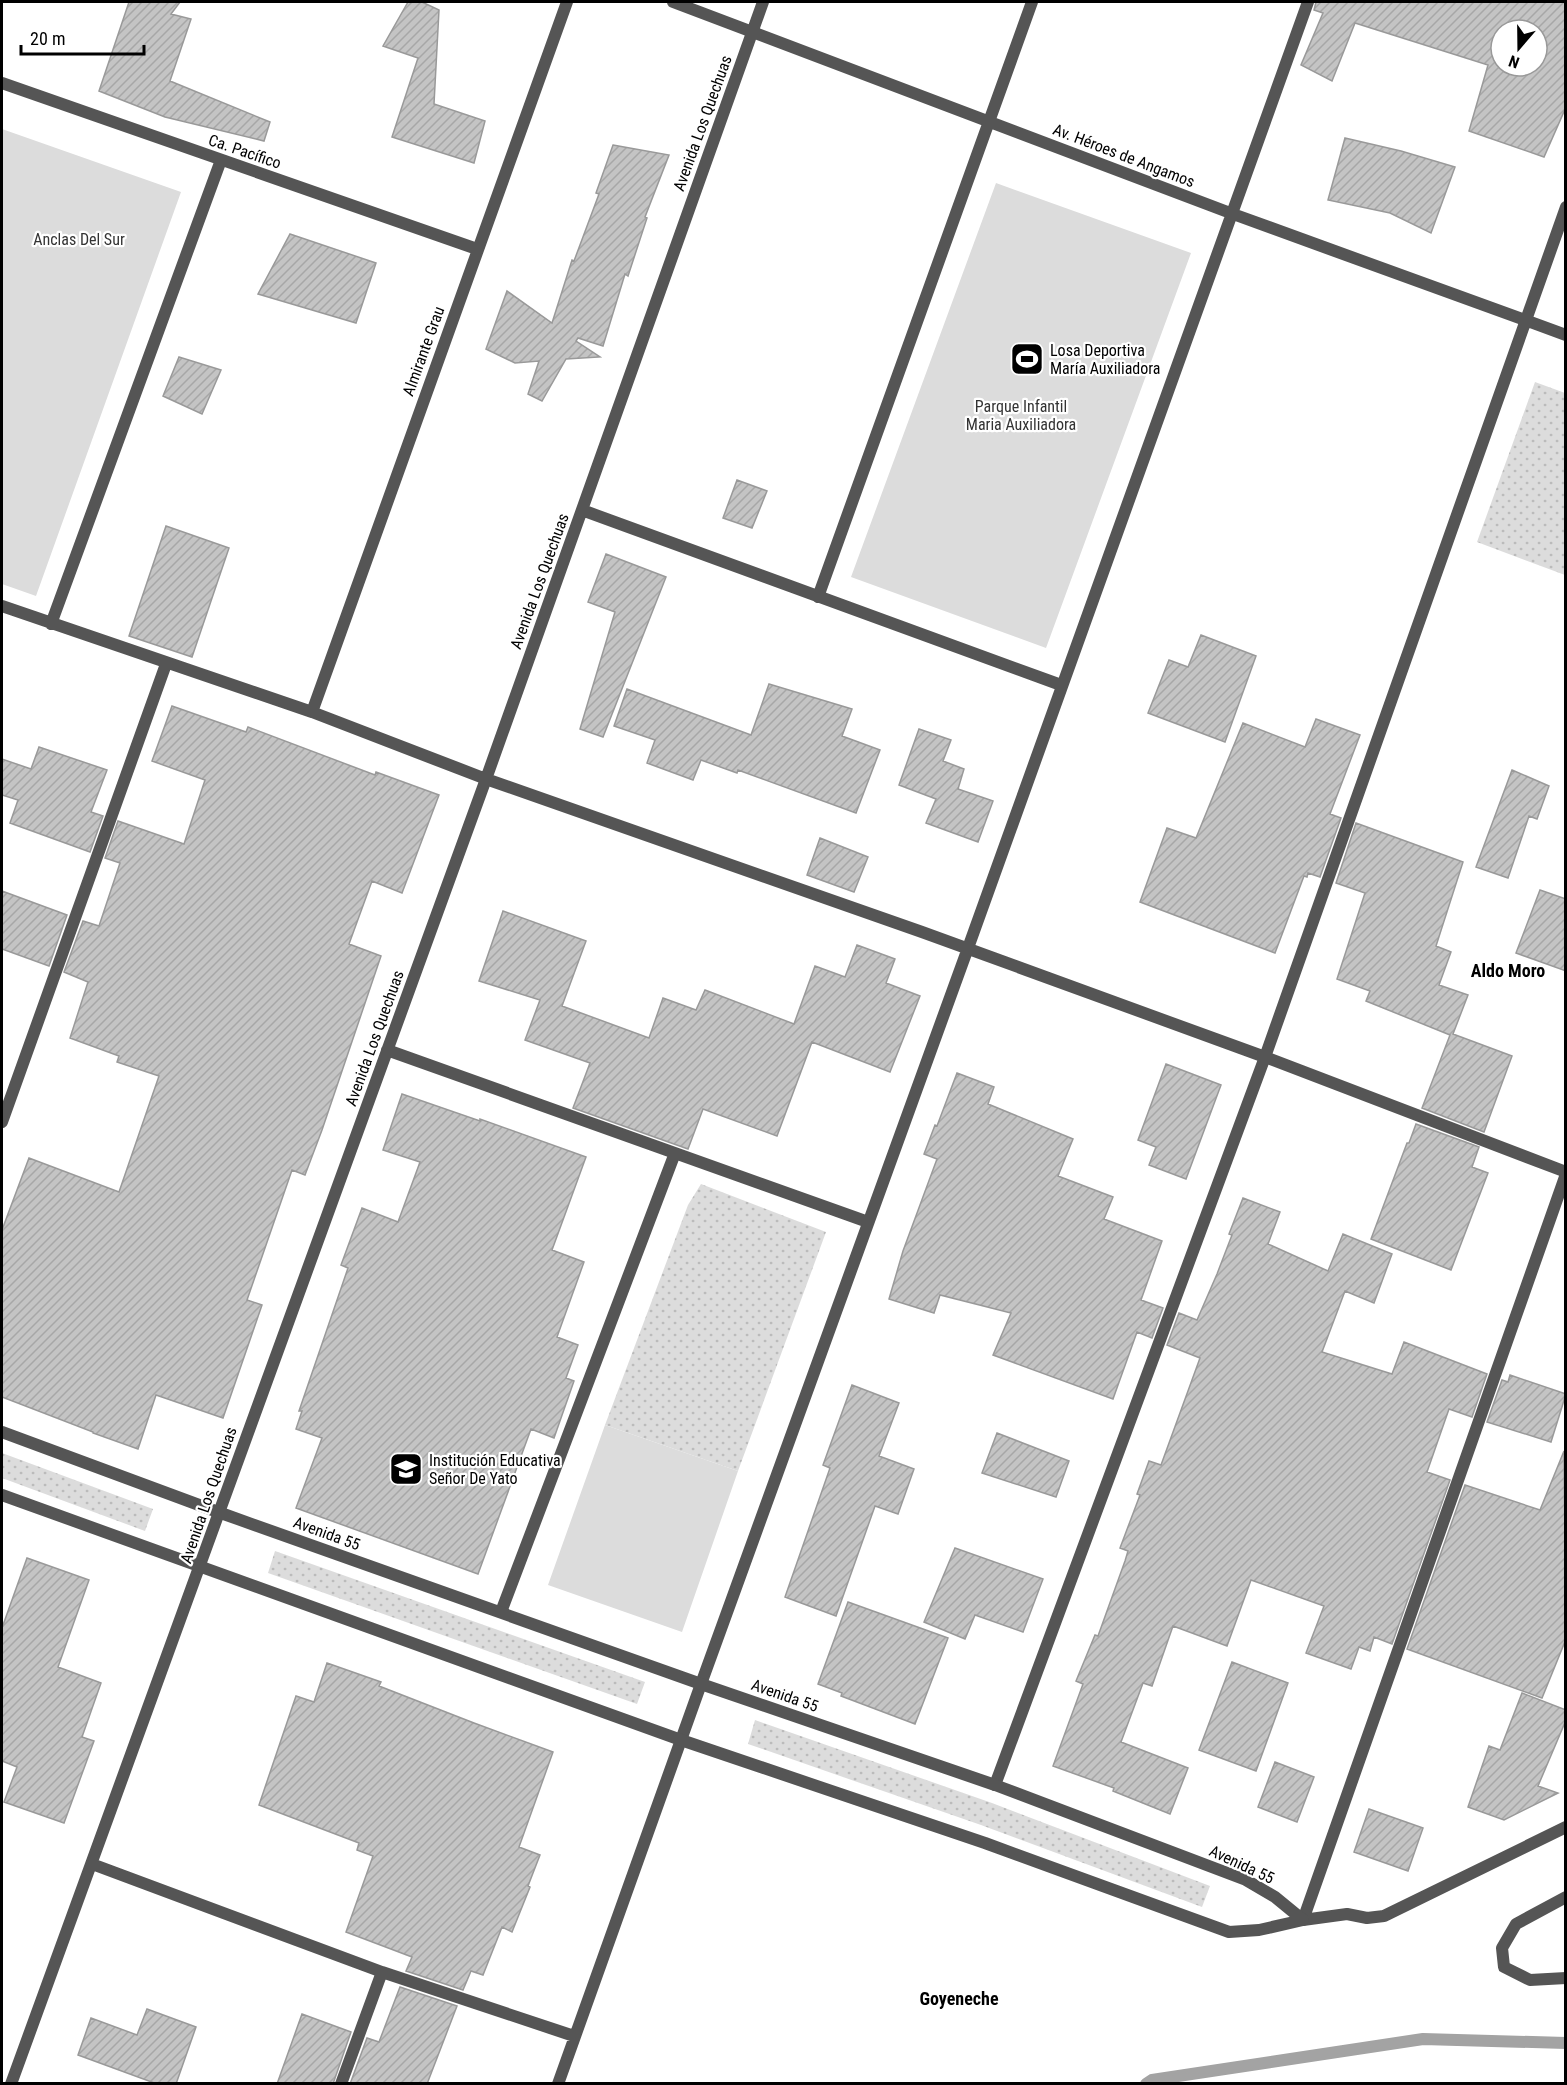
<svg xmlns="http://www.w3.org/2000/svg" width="1567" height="2085" font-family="'Roboto Condensed',sans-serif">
	<defs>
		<pattern id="grass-dots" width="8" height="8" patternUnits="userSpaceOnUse" patternTransform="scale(1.5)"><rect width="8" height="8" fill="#dcdcdc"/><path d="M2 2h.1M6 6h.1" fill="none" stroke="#bbb" stroke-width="1.8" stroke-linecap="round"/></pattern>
		<pattern id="building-hatch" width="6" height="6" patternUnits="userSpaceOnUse" patternTransform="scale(1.5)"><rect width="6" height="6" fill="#c4c4c4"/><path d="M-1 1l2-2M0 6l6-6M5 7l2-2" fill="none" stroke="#a7a7a7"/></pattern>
	</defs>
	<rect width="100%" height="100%" fill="#fff"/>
	<!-- grass -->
	<path fill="url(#grass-dots)" d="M1535,382l30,11v182l-88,-33z
		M701,1184l125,48 -88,239 -133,-46 83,-220z
		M2,1453l151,56 -8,22 -143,-53z
		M275,1551l370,131 -8,22 -369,-131z
		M755,1720l237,83 218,83 -8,21 -221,-82 -233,-81z"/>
	<!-- park -->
	<path fill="#dcdcdc" d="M2,129l179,63 -145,404 -34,-12z
		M996,183l195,70 -145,395 -195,-71z
		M605,1425l133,46 -56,161 -134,-47z"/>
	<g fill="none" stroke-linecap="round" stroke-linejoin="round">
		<!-- stream -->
		<path stroke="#a3a3a3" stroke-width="12" d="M1146,2084l6,-4 271,-41 143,4"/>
	</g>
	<!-- building -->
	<path fill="url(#building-hatch)" stroke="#999" stroke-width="1.5" fill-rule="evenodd" d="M129,2h51l-9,12 20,5 -21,62 100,41 -6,19 -99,-24 -66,-26z
		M408,2h14l17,8 -5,94 51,17 -11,42 -82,-26 26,-79 -35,-12z
		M1316,2h250v105l-22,50 -75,-26 19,-66 -133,-42 -23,58 -31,-16 22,-52 -9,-3zM1501,30h36v36h-36z
		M1345,138l56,13 54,16 -24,66 -41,-20 -62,-13z
		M613,145l56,10 -24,62 2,1 -19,58 -3,-2 -22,72 -25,-8 -2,3 24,16 -34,2 -24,42 -14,-7 11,-33 -24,2 -29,-14 21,-58 45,32 20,-63 2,1 25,-67 -3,-1z
		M290,234l86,29 -20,60 -98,-29z
		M179,357l42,13 -19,44 -39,-18z
		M737,480l30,11 -15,37 -29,-10z
		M166,526l63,22 -37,109 -63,-21z
		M606,554l60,23 -63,160 -23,-8 35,-117 -27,-10z
		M1201,635l55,21 -31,86 -77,-29 21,-53 19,7z
		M769,684l83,25 -10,27 38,14 -24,63 -118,-43 -1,3 -36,-13 -8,20 -46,-17 8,-23 -41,-14 13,-37 124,46z
		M172,706l74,26 2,-5 127,48 1,-3 63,23 -37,98 -30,-12 -23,63 32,12 -59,174 -17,45 -13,-5 -45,130 15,5 -39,113 -67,-23 -18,54 -45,-16v-1l-91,-35v-167l27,-72 90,34 40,-116 -42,-14 2,-6 -49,-18 18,-56 -24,-10 19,-51 16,5 21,-63 -15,-5 13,-37 66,23 21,-64 -53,-19z
		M1316,719l44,16 -30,79 11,4 -21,59 -12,-4 -1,4 -3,-1 -29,77 -135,-51 27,-74 29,10 47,-115 62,24z
		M919,729l32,11 -8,21 21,8 -6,20 35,12 -15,41 -52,-19 10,-24 -37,-14z
		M39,747l68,23 -16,42 12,4 -13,36 -80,-29 8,-23 -16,-5v-36l29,10z
		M1512,770l37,16 -12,33 -8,-3 -21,62 -32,-11z
		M1356,823l107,39 -27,84 15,6 -12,33 29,10 -15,39 59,22 -28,76 -62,-24 28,-73 -84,-34 4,-10 -33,-12 28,-86 -29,-10z
		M820,838l48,19 -14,35 -47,-17z
		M1540,890l26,9v72l-50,-18z
		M2,891l65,24 -18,51 -47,-17z
		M503,911l83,30 -24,65 87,32 14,-40 33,12 9,-20 89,34 21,-58 30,11 12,-32 38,14 -9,24 34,13 -30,76 -78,-30 -35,94 -74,-27 -15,40 -115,-41 17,-45 -65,-23 15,-40 -61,-19z
		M1166,1064l55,21 -35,94 -37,-14 7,-18 -18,-7z
		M957,1073l37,14 -6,17 85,35 -15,37 55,21 -9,22 58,22 -21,59 22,8 -11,30 -15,-6 -24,67 -120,-44 18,-42 -71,-18 -6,18 -45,-14 14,-48 34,-92 -13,-5 11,-29 2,1z
		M402,1094l78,27v-2l106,38 -34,93 32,12 -27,75 21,8 -12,33 8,3 -20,57 -23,-9 -53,145 -182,-66 26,-70 -26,-9 6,-18h-3l49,-143 -7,-3 21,-57 36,14 22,-60 -37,-12z
		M1416,1124l63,23 -7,20 16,6 -37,97 -80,-31 36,-96h2z
		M1243,1198l37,14 -12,32 60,27 15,-37 49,20 -18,49 -29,-12 -23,61 70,22 12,-32 83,32 -15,43 -23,-8 -22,63 23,8 -58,164 -18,-7 -4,14 -11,-4 -8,22 -45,-16 18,-47 -73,-26 -24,66 -54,-20 -21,60 -9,-3 -22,59 67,26 -18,46 -57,-23 1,-3 -61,-22 30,-82 -7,-3 19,-46 3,1 27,-75 3,-10 -8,-3 20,-53 -3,-1 12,-33 12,4 39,-107 -33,-13 12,-32 18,7 20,-46 15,-39 -3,-1z
		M1510,1375l56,19 -15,48 -64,-20 15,-42 6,2z
		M852,1385l47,18 -20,53 35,13 -16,45 -23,-8 -39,110 -51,-19 45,-129 -7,-3z
		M997,1433l72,28 -13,36 -74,-24z
		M1564,1451l2,188 -24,59 -135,-49 58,-164 75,25z
		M955,1548l88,31 -20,53 -48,-17 -10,24 -41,-17z
		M27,1558l62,22 -31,87 43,16 -19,54 12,4 -30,82 -60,-21 13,-35 -15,-6v-133z
		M848,1602l100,36 -33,86 -74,-28 1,-3 -24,-9z
		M1232,1662l56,21 -32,88 -57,-21z
		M327,1663l54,19 -2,4 95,37 79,29 -34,95 21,8 -12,31 2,1 -18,45 -10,-5 -19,48 -12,-4 -8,19 -57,-19 6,-14 -66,-25 27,-76 -16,-6 2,-7 -100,-38 37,-109 18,6z
		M1522,1693l44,17v10l-28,66 20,7 -54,27 -36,-13 21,-61 11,4z
		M1275,1762l39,15 -17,45 -39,-15z
		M1369,1809l54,19 -15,43 -54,-19z
		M400,1987l57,19 -30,78h-77l17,-46 12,4z
		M147,2009l49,18 -20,57h-19l-79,-29 13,-37 46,17z
		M302,2014l49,18 -18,52h-56z"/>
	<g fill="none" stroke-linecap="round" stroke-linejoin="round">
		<!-- minor -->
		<path stroke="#555" stroke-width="12" d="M673,2l560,212 333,121
			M2,83l475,166
			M582,510l479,175
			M818,597l214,-595
			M2,606l310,106 174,67 436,153 343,125 301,115
			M51,624l170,-464
			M312,712l255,-710
			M387,1050l481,172
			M2,1122l164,-458
			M1566,1174l-263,746 44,-6 20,4 17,-2 182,-89
			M501,1612l174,-459
			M995,1785l270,-728 301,-850
			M92,1864l290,108 192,64
			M1566,1897l-50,27 -14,24 2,19 26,13 36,-2
			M11,2084l475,-1305 277,-777
			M341,2084l41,-112
			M558,2084l143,-400 267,-736 340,-946"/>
		<!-- tertiary -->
		<path stroke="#555" stroke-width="12" d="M2,1432l216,80 483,172 294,101 251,95 29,17 28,23
			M2,1495l679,245 304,103 244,89 30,-2 44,-10"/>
	</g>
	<!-- icons -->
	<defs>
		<g id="stadium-square" transform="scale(1.725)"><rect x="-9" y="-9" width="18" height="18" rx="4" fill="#000" stroke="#fff"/><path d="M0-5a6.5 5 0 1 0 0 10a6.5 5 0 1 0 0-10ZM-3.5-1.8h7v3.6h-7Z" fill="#fff"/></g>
		<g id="school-square" transform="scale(1.725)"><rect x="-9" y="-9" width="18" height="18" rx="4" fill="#000" stroke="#fff"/><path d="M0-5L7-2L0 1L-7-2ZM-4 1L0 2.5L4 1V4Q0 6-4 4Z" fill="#fff"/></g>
	</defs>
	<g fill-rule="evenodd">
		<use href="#stadium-square" x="1027" y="359"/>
		<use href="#school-square" x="406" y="1469"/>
	</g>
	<g text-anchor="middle" stroke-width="4.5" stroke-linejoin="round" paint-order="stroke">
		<!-- street labels -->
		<g font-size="16" fill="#000" stroke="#fff">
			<text transform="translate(702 123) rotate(-70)" y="6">Avenida Los Quechuas</text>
			<text transform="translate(245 151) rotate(19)" y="6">Ca. Pacífico</text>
			<text transform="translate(1124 155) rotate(21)" y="6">Av. Héroes de Angamos</text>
			<text transform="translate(423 351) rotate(-70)" y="6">Almirante Grau</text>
			<text transform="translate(539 581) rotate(-70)" y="6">Avenida Los Quechuas</text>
			<text transform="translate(374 1038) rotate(-70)" y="6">Avenida Los Quechuas</text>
			<text transform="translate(208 1495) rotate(-71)" y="6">Avenida Los Quechuas</text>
			<text transform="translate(327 1533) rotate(20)" y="6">Avenida 55</text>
			<text transform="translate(785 1695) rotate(19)" y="6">Avenida 55</text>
			<text transform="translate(1242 1864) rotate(25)" y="6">Avenida 55</text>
		</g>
		<!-- park labels -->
		<g font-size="16" fill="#333" stroke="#fff">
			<text x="79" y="245">Anclas Del Sur</text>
			<text x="1021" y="412">Parque Infantil<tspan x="1021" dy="18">Maria Auxiliadora</tspan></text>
		</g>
		<!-- poi labels -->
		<g font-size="16" fill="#000" stroke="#fff" text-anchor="start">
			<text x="1050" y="356">Losa Deportiva<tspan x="1050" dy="18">María Auxiliadora</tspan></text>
			<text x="429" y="1466">Institución Educativa<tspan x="429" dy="18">Señor De Yato</tspan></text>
		</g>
		<!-- neighbourhood labels -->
		<g font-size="18" font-weight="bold" fill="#000" stroke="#fff">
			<text x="1508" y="977">Aldo Moro</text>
			<text x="959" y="2005">Goyeneche</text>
		</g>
	</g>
	<!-- border -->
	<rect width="1567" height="2085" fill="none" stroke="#000000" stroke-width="6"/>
	<!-- north arrow -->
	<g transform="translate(1519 48) rotate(200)"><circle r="28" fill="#ffffff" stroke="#999999" stroke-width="1.5"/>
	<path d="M0-4.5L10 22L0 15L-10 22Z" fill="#000000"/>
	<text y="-9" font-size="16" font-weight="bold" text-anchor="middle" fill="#000000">N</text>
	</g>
	<!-- scale -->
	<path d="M21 45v9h123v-9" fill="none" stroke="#000000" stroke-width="3"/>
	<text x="30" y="45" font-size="18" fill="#000000" stroke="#ffffff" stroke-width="4.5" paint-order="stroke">20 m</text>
</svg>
